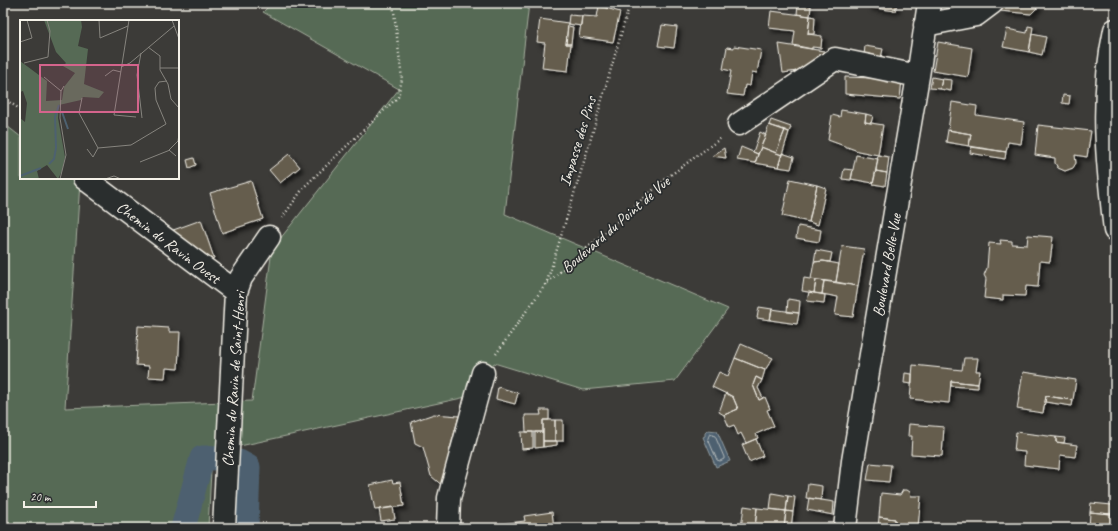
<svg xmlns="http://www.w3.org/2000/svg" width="1118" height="531" font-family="Caveat,sans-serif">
	<defs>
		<filter id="shadow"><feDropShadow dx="3.5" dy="3.5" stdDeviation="2" flood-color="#0009"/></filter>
	</defs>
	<rect width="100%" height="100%" fill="#3c3b38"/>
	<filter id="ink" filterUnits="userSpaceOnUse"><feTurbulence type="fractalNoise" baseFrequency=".025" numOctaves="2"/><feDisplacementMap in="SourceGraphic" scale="8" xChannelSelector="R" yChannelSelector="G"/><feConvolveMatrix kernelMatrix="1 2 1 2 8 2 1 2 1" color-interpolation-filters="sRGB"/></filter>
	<g filter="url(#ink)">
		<!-- green -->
		<path fill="#566a55" stroke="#a5ae9e" d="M272,3h257l-24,211 223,95 -53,72 -92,9 -89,-27 -23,33 -259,56 -4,76h-205v-405l18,14v41h54l5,4 -15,226 187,-7 20,-152 127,-160 -136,-77z"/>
		<!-- water -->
		<path fill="#4d6170" stroke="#909ba0" d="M708,430l9,1 13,30 -14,6 -13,-30 2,-1v-3z"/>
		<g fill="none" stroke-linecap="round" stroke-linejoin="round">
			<!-- shore -->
			<path stroke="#b1b7b8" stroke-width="1" d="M710,434l5,2 9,21v2l-4,2 -3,-1 -9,-21z"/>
			<!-- canal -->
			<path stroke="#4d6170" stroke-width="25" d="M239,462l9,5 -2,61
				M183,528l19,-70h10"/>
		</g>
		<!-- building -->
		<path fill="#655d4e" stroke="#f4f1e8" filter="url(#shadow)" d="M869,3h28l-2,8 -26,-4z
			M1010,3h26l3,3 -8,8 -31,-3z
			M798,4l13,2 -1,10 -13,-2z
			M599,6l21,6 -7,30 -34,-5 3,-21 15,1z
			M771,11l39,5 -2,18 14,2 -1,12 -9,-1v2l-19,-4 2,-14 -26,-3z
			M569,15l13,1 -1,10 -13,-2z
			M810,16l5,1 -1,17h-6z
			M540,19l28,4 -2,21h5l-3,27 -26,-3 3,-25 -8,-1z
			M662,25l15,2 -3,21 -16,-2z
			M568,26l5,1 -2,17h-5z
			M1028,26l5,1 -4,25 -26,-5 4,-18 20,4z
			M1032,34l14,3 -4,18 -13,-3z
			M938,42l34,6 -4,29 -35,-6z
			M779,44l45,7 1,6 -27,20 -1,-6 -14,2z
			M734,46l27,4 -4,23 -5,-1 -2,14 -5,-1 -2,11 -16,-2 4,-23 -8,-2 4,-22 7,1z
			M865,46l18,3 -2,9 -17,-3z
			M845,77l57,2 -2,20 -55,-5z
			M932,77l10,2 -2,10 -10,-1z
			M942,79l10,1 -1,11 -11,-2z
			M1063,95l7,1 -1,8 -7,-1z
			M952,102l25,4 -1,9 48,7 -3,22 -13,-2 -2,10 -37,-6 2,-12 -23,-4z
			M841,110l25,4 -1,8 18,3 -5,30 -20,-4 -30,-11 4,-25 8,2z
			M866,114l7,2 -2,7 -6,-1z
			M771,120l20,7 -2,5 -20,-7z
			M769,125l16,5 -9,23 -15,-6z
			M1038,125l53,6 -4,26 -12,-2 1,8 -3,5 -8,3 -7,-3 -3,-5v-5l-20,-3z
			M785,130l4,2 -7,23 -6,-2z
			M948,130l23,4 -2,12 -23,-4z
			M760,132l6,3 -8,19 -5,-2z
			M741,147l17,7 -3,9 -18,-3z
			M761,147l21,8 -4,12 -23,-4z
			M971,147l35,5 -1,7 -35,-6z
			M724,148l2,10 -14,-2z
			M782,153l12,4 -3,12 -13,-2z
			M289,154l11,13 -20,16 -11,-13z
			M856,155l22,4 -5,24 -22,-4z
			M878,155l11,2 -2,16 -11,-2z
			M194,158l2,7 -7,3 -2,-8z
			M844,169l9,1 -2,10 -9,-1z
			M876,171l11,2 -2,13 -12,-2z
			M790,179l27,6 -8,37 -27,-6z
			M251,181l12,38 -41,14 -12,-40z
			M817,185l9,3 -8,37 -9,-3z
			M201,220l13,38 -8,4 -41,-29z
			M798,226l23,4 -2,12 -23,-4z
			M1028,235l25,2 -3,25 -10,-1 -2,26 -12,-1 -1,10 -22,-1v5l-19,-2 2,-19 -2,-4 3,-7 2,-25 12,1 -1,-4 12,1v3l15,1z
			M842,246l22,3 -6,37 -22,-4z
			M816,250l16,3 -2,9 -7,-1 -9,1z
			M823,261l16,3 -3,18 -25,-3 3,-17z
			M804,278l12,2 -2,13 -12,-2z
			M816,280l8,1 -2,13 -8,-1z
			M824,281l34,5 -5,31 -18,-2 3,-18 -16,-3z
			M809,292l16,3 -1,8 -17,-2z
			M788,299l12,2 -1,12 -12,-1z
			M759,307l13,2 -2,11 -13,-2z
			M772,309l27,4 -2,11 -27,-4z
			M138,326l31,2v4h11l-2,37 -12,-1 -1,10 -17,-1 1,-11 -13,-1z
			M741,344l32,14 -8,12 -30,-12z
			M735,358l30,12 -3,10 -6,-3 -3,8 6,15 6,-3 5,12 -3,1 7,16 -18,8 2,4 -12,5 -5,-10 -3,2 -4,-10 -5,2 -5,-12 14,-6 -5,-12 -21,-10 7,-15 9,4z
			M964,358h14l-2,13h4l-2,13 -27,-3 -2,22 -39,-4 3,-34 49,5z
			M1023,372l53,8 -3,20 -27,-4 -3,17 -26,-4z
			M905,373l7,1v10l-8,-1z
			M756,377l6,3 -4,8 5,10 -4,2 -6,-15z
			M951,381l27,3v4l-27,-2z
			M498,387l20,6 -3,11 -19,-5z
			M726,393l7,4 5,12 -14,6 -5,-3z
			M1046,396l27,4 -1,6 -27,-4z
			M540,410h9v10h-6v12h-17l-1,-17h16z
			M434,414l25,2 -10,37 -5,34 -13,-11 -8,-29 -8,-4 -4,-21z
			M543,420h12v21h-12z
			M555,420h8v21h-8z
			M909,424l35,3 -2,29 -31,-2 1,-18h-4z
			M521,432h12v16l-11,1z
			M535,432h8v15l-8,1z
			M1016,432l40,5v5l21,3 -2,12 -15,-2 -1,14 -35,-4 1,-13 -11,-1z
			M1056,437l9,1 -1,5 -8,-1z
			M756,439l7,17 -14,6 -7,-17z
			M543,441h14v4l-14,2z
			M870,463l21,2 -2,17 -22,-2z
			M392,480l1,3 7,-1 4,24 -29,4 -5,-25z
			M808,484l14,2 -1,14 -15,-2z
			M903,490h4l3,2 1,4h10l-3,31 -23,-2v-6l-16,-2 2,-24 19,2z
			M772,493l16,3 -2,15 -16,-2z
			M788,496l7,1 -2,15 -7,-1z
			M809,498l25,4 -1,13 -26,-5z
			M1091,503l21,2 -1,9 -21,-2z
			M744,506l13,2 -2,20h-14z
			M393,507l2,12 -14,2 -2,-12z
			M757,508l29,3 -2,17h-29z
			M786,511l7,1 -2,16h-7z
			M552,512l2,16h-69l-1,-2 41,-5 -1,-5z
			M1090,512l21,2 -1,14h-21z
			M879,517l16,2v6l23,2v1h-40z"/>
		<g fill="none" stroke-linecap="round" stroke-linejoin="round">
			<!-- minor casing -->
			<g stroke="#f4f1e8" stroke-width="25">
				<path id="minor" d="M925,25l51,-10 16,-12
					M1115,30c-15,68 -8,132 0,200
					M739,124l96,-65 83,17
					M84,178l152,114
					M224,528l12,-236 5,-14 28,-41
					M448,528l1,-30 34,-125
					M845,528l8,-67 65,-385 11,-73"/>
			</g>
			<!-- path -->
			<path stroke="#f4f1e8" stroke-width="2.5" stroke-dasharray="1 3" stroke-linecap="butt" d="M3,98l18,12
				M282,218l22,-31 94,-90 4,-18 -9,-76
				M546,285l40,-130 44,-152
				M496,354l49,-69 123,-108 53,-39"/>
			<!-- minor -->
			<use href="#minor" stroke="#2a2d2e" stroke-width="22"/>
		</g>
	</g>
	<g text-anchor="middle" stroke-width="3.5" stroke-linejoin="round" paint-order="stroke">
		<!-- street labels -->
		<g font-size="16" fill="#f4f1e8" stroke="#2a2d2e">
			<text transform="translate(577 141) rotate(-73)" y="6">Impasse des Pins</text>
			<text transform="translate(615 224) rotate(-41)" y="6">Boulevard du Point de Vue</text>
			<text transform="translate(169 242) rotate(37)" y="6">Chemin du Ravin Ouest</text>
			<text transform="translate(886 265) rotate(-80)" y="6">Boulevard Belle-Vue</text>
			<text transform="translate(233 379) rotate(-86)" y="6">Chemin du Ravin de Saint-Henri</text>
		</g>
	</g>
	<!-- overview -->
	<g transform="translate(20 20)">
		<rect width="159" height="159" fill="#3c3b38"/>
		<path d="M24,0h37l1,7 -4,19 10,3 -4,35 20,8 -5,6 -16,-1 -2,3 -22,5 -1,13 7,39 -3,14 -4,8 -11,-14 -10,6 2,8h-19v-61l5,4 2,-19 -4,-12 -3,1v-31l27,20 -1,20 16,-1 2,-13 11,-14 -12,-7 3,-3 -10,-11z" fill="#566a55"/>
		<path fill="none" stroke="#4d6170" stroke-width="2" d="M42,92l6,17M29,144l5,-5 2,-11 -1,-31 4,-12M0,156l21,-8"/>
		<path fill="none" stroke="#86847e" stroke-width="1" d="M79,0l1,18M109,0l-15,95 22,2M152,0l7,19M80,18l28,-12M0,22l12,-4 -5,-18M128,27l12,9v14l8,14 3,15 8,9M121,33l-4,22 5,43M4,43l24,-6 2,-26 -3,-11M101,47l9,-4 44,-37M140,48h19M85,56l8,-6 8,2M24,57l17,14M62,78l-3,15 19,35 33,-3 35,-21 -10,-24 -1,-12 4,-6 8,-1M67,129l6,8 5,-9M156,136l-7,-6 9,-9 1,-7M120,142l30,-12M40,159l6,-24 -6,-37 1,-27 3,-5M85,159l9,-3 7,3"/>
		<path fill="#d4648c" fill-opacity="0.15" stroke="#d4648c" stroke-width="2" d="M20,45h98v47h-98z"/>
		<rect width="159" height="159" fill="none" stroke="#f4f1e8" stroke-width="2"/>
	</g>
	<!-- margin -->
	<rect width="1118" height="531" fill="none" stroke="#2a2d2e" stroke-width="16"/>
	<rect x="8" y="8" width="1102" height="515" fill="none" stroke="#f4f1e8" stroke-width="1.5" filter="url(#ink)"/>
	<!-- scale -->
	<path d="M24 501v6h72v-6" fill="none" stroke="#f4f1e8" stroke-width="2"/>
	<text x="30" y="501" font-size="12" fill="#f4f1e8" stroke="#2a2d2e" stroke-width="3" paint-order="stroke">20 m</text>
</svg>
